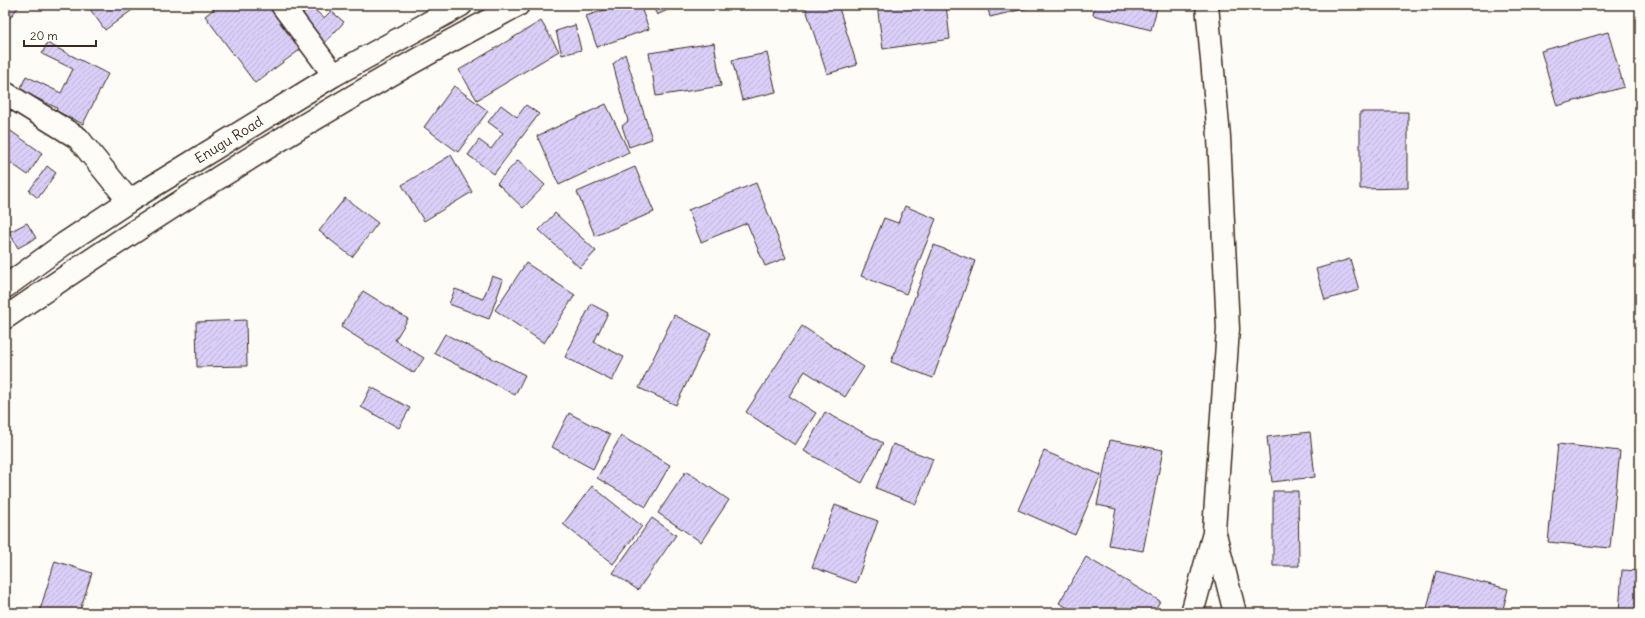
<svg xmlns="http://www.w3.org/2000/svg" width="1645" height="618" font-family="Delius,sans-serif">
	<defs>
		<pattern id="building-hatch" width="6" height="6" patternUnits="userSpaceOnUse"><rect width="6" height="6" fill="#dacff8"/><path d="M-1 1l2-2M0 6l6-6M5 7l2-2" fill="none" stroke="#bcb2d4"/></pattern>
	</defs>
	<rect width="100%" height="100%" fill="#fdfcf7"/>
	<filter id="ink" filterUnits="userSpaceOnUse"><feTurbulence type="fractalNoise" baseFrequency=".025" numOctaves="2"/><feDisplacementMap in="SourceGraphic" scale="8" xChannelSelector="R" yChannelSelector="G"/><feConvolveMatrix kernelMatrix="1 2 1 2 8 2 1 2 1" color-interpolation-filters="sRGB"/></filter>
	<g filter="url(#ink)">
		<!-- building -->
		<path fill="url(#building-hatch)" stroke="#3b2a1e" d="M5,5h15l-15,19z
			M87,5h52l-34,25z
			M219,5h56l30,41 -50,37 -50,-67z
			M302,5h7l15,13 7,-7 13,11 -20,22 -32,-29z
			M620,5h20l9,24 -52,18 -11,-31z
			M652,5h26l-21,10z
			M810,5h28l19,60 -30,9 -22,-68z
			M877,5h69l4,34 -67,10z
			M987,5h53l-50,12z
			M1095,5h63l-7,25 -58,-15z
			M541,21l18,30 -82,49 -18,-30z
			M575,25l6,25 -19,5 -6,-24z
			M1608,32l16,55 -67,19 -16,-55z
			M47,43l61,31 -25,50 -27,-13 1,-3 -37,-18 6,-14 35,17 12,-24 -31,-15z
			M714,43l7,43 -65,10 -7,-43z
			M767,53l9,39 -34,8 -10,-40z
			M625,54l27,85 -23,8 -7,-21 6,-5 -15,-57z
			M454,86l34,25 -30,41 -34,-25z
			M606,104l23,48 -70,33 -22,-49z
			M501,105l16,12 9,-12 13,9 -45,60 -26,-19 11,-15 12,9 12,-16 -15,-11z
			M1360,112h48v76l-48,1z
			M5,127l37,26 -14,22 -23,-16z
			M451,155l21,37 -48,29 -22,-36z
			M518,160l27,25 -22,23 -26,-25z
			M47,166l9,7 -18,25 -9,-7z
			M635,167l19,45 -59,24 -18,-44z
			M756,183l30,75 -21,8 -18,-43 -46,19 -13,-32z
			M345,198l33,25 -26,34 -33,-26z
			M905,206l31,13 -30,75 -45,-18 23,-58 14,5z
			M555,213l41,38 -16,17 -41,-38z
			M27,223l9,15 -18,10 -9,-16z
			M934,245l41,16 -42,117 -42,-16z
			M1350,259l9,31 -34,10 -9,-31z
			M526,263l49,32 -31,48 -49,-33z
			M492,276l11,4 -14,39 -40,-15 6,-15 28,10z
			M363,291l45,28 -13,21 29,18 -10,15 -73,-46z
			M591,304l17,9 -14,29 30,15 -12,24 -47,-24z
			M674,315l37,18 -35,72 -37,-17z
			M246,320l1,46 -50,1 -1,-45z
			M802,326l62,41 -19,30 -40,-26 -16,25 27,17 -21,32 -49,-33z
			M445,334l80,41 -10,20 -81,-42z
			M371,387l39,21 -11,20 -38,-21z
			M825,412l58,31 -21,40 -58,-32z
			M569,413l41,22 -17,34 -41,-22z
			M1310,432l5,45 -43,5 -5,-45z
			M621,436l49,29 -24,42 -49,-29z
			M1110,440l53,10 -20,101 -34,-6 7,-36 -19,-4z
			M893,444l40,15 -17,45 -40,-16z
			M1558,444l62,7 -10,97 -62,-6z
			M1044,451l57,24 -26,60 -57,-25z
			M686,471l43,29 -28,42 -43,-29z
			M592,486l50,40 -29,38 -50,-40z
			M1273,491h25l1,75h-26z
			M835,505l43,16 -22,62 -44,-16z
			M652,518l24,17 -38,55 -25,-17z
			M1086,557l74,44 -7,12h-76l-18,-10z
			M55,561l37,12 -13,40h-40z
			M1622,570l18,1v42h-21z
			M1436,571l72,18 -6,24h-76z"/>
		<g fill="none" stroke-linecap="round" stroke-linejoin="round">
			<!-- street casing -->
			<g stroke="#3b2a1e" stroke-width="25">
				<path id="street" d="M282,5l52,70
					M1207,5l12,132 9,192 -14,201 21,83
					M5,93l73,45 51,63
					M1192,613l22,-80"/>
			</g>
			<!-- primary casing -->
			<g stroke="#3b2a1e" stroke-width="25">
				<g id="primary">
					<path id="s1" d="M5,287l59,-43 65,-43 205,-126 127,-70"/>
					<path d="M5,318c165,-113 335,-220 513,-313"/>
				</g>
			</g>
			<!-- street -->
			<use href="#street" stroke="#fdfcf7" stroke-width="22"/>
			<!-- primary -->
			<use href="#primary" stroke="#fdfcf7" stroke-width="22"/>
		</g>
	</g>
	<g text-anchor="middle" stroke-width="4" stroke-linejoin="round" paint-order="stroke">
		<!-- street labels -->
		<g font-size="14" fill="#3b2a1e" stroke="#fdfcf7">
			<text dy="5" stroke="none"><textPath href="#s1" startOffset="268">Enugu Road</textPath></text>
		</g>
	</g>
	<!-- margin -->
	<rect width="1645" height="618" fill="none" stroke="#fdfcf7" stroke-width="20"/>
	<rect x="10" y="10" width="1625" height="598" fill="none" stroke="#3b2a1e" stroke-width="1.5" filter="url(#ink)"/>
	<!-- scale -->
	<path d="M24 40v6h72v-6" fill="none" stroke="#3b2a1e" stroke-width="2"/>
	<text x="30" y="40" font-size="12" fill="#3b2a1e" stroke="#fdfcf7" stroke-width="3" paint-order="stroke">20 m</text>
</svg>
